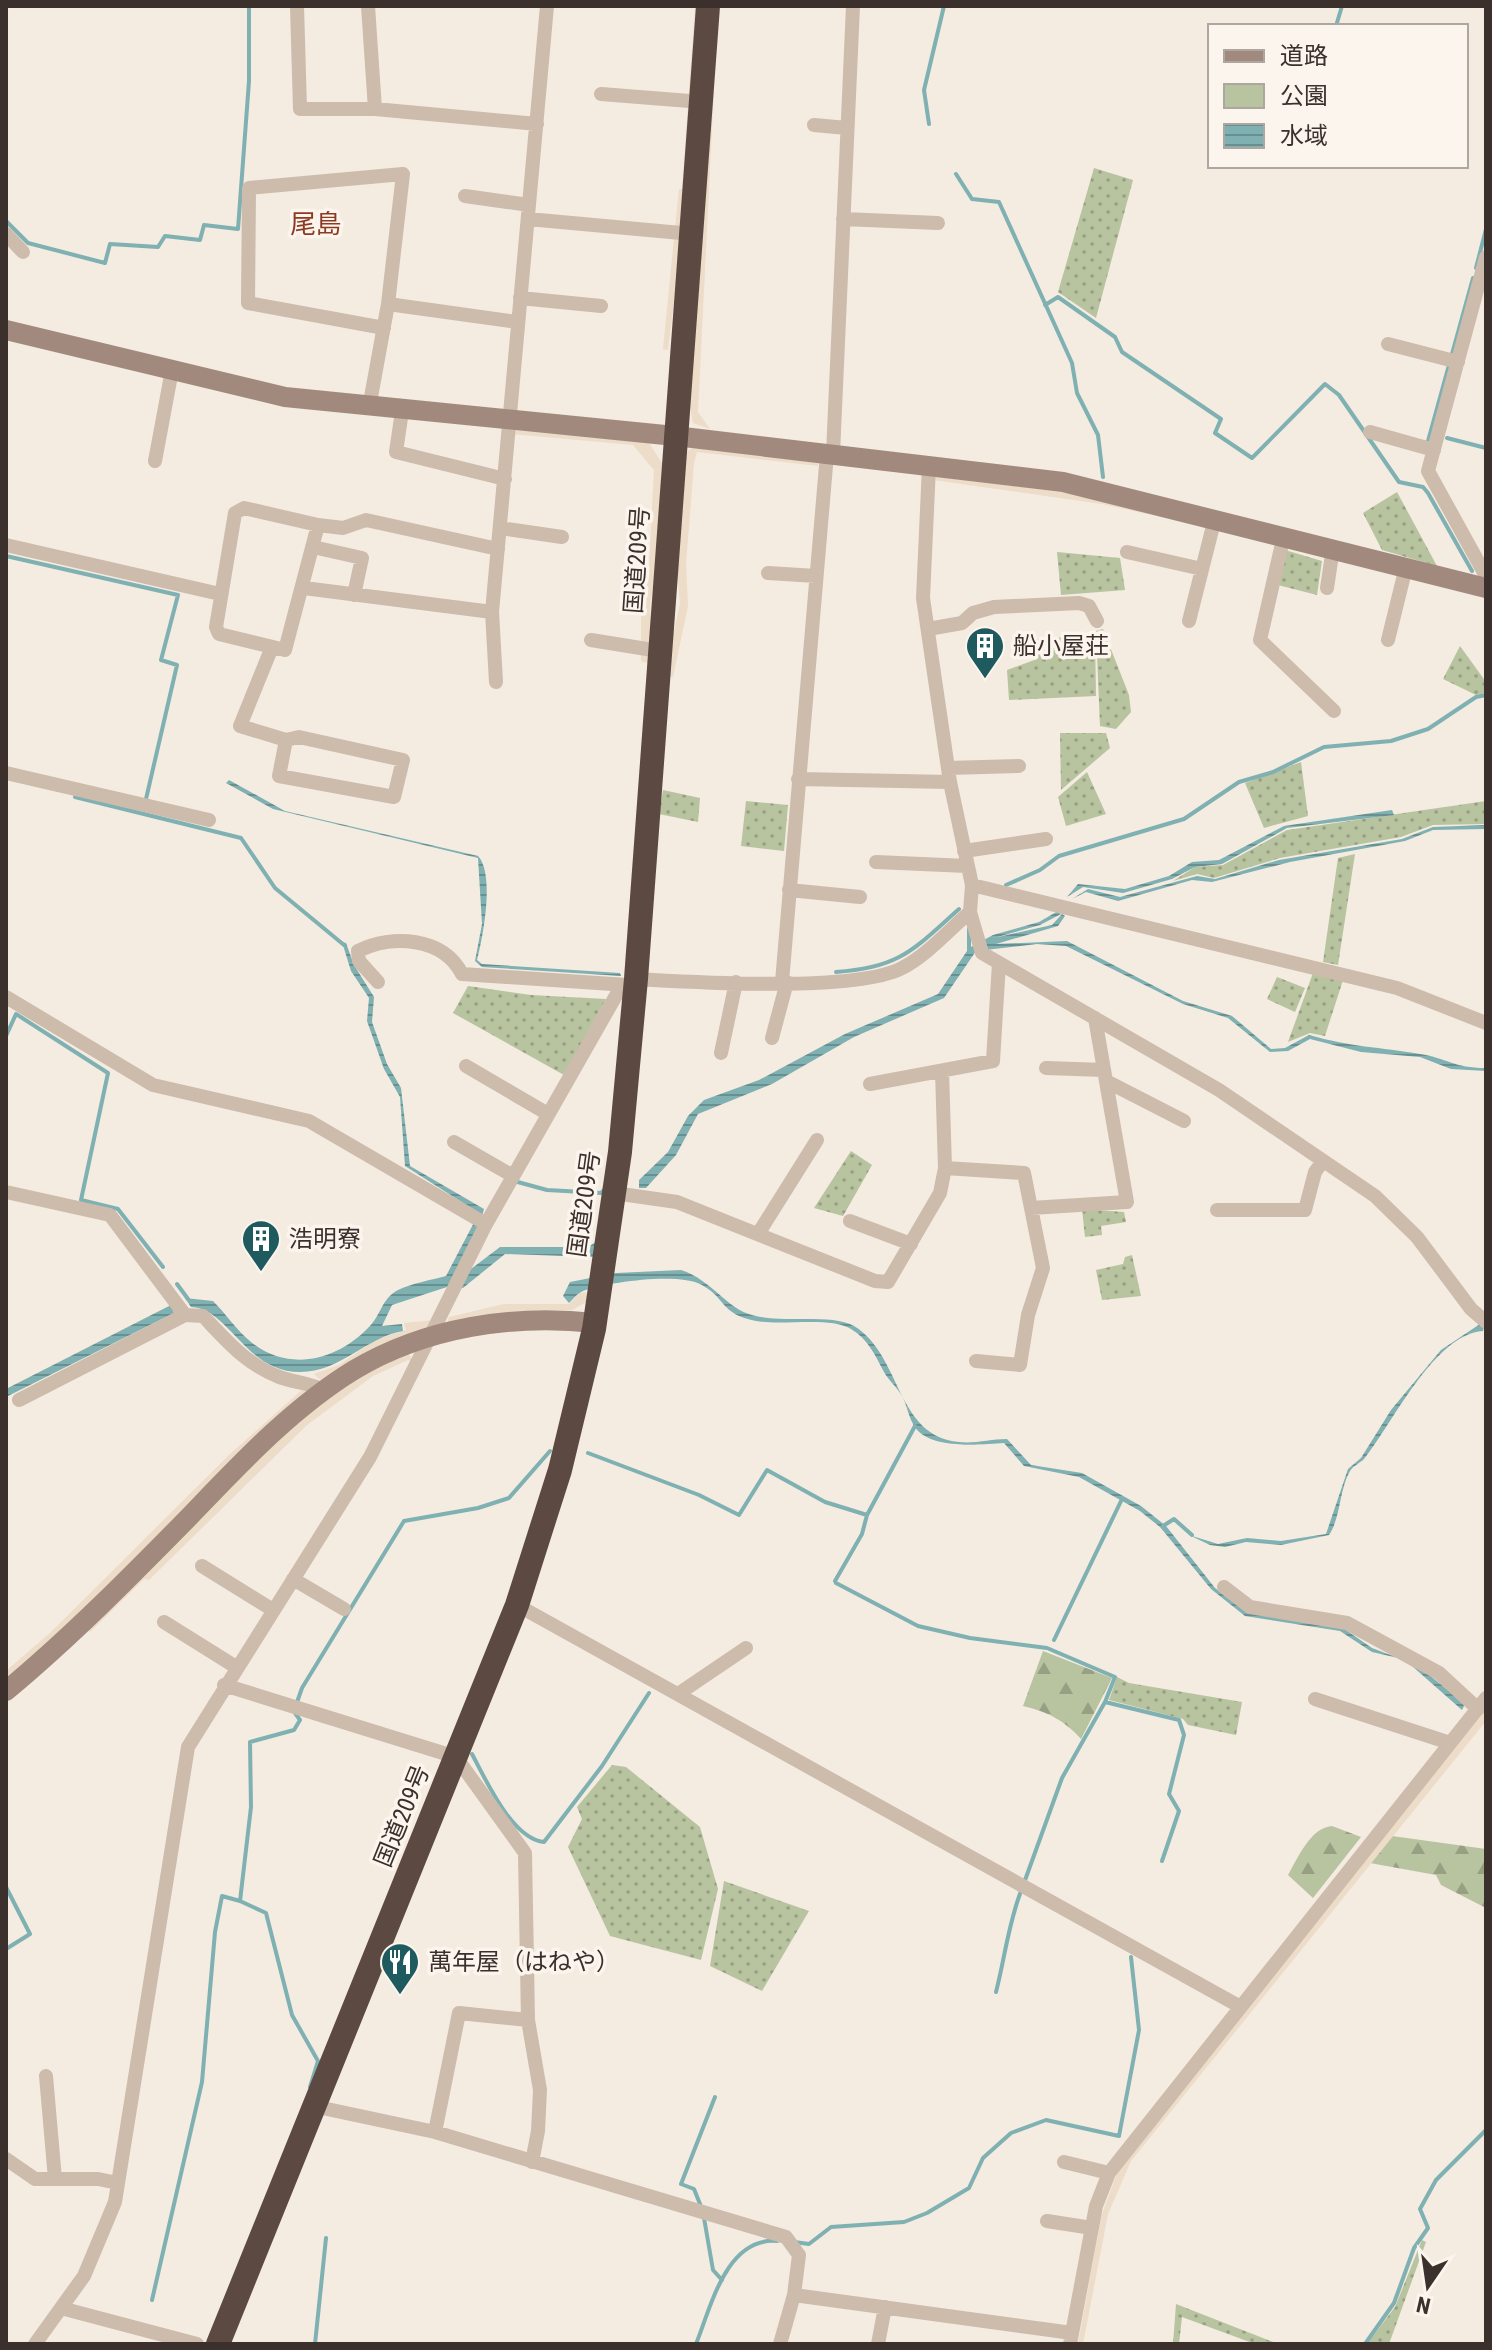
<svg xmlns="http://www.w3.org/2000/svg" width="1492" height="2350" font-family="'Roboto Condensed','Noto Sans JP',sans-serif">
	<defs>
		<pattern id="green-dots" width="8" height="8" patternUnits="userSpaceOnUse" patternTransform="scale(2)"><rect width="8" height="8" fill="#b8c4a0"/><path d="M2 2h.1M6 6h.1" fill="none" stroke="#97a083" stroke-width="1.8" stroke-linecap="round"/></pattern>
		<pattern id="forest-firs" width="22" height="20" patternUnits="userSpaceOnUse" patternTransform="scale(2)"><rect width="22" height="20" fill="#b8c4a0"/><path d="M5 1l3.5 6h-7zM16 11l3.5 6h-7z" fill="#97a083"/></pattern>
		<pattern id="water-rules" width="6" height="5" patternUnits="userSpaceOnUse" patternTransform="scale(2)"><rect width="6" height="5" fill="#7fb0b2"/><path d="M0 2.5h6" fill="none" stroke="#699091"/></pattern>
	</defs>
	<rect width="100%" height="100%" fill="#f4ebe1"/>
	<!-- green -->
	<path fill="url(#green-dots)" d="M1094,168l39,12 -37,138 -38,-26z
		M1397,492l40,74 -55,-16 -19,-37z
		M1285,550l37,11 -5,34 -39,-10z
		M1057,552l63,6 5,32 -64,5z
		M1103,629l26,66 2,17 -15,17 -16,-3 -4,-95z
		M1095,635l1,61 -87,4 -2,-30 30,-11v-20z
		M1460,646l26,36v11l-10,2 -33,-16z
		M1060,733h46l4,15 -49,42z
		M1301,762l7,54 -44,12 -19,-45z
		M1087,772l19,42 -40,12 -8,-29z
		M663,790l37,8 -2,24 -39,-8z
		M746,801l42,4 -4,46 -43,-5z
		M1486,801v23l-53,1 -32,12 -121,21 -66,20 -17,-4 -24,7 22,-14 28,-2 64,-35z
		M1355,854l-17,111 -15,-3 15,-104z
		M1313,973l30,7 -18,56 -15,-3 -22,9z
		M1277,977l28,11 -10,24 -28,-13z
		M468,986l63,9 75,4 -42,76 -111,-62z
		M851,1151l21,14 -29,51 -29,-8z
		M1082,1209l42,3 2,10 -25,4 1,9 -17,2z
		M1132,1255l9,41 -39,4 -6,-30 27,-6 2,-7z
		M1117,1677l12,6 113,19 -6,33 -48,-10 -5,-6 -74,-19z
		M612,1765l14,2 74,60 18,62 -17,71 -91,-24 -42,-89 14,-28 -5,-12z
		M724,1881l85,30 -47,80 -52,-25z
		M1422,2240l4,2 -37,102h-22l28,-37z
		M1176,2304l92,36 11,4h-24l-73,-27 -3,27h-6z"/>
	<!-- forest -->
	<path fill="url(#forest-firs)" d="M1043,1651l69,27 -31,61c-17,-19 -33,-27 -58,-33z
		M1332,1826l29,11 -48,61 -25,-23c10,-17 22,-47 44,-49z
		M1392,1836l94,13v59l-45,-23 -5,-10 -66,-12z"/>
	<!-- plaza -->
	<path fill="#ecdcc8" d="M695,6h6l-13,182 -20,162 -5,-1 16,-160h3z
		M714,87l-16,325 12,17 -17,-6 -3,-16 13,-228z
		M518,426l131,17 13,20 -5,102 -7,40 2,48 -23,318 -5,6 24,-314 -7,-2v-49l8,-46 5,-96 -21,-25 -121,-11 1,-6z
		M692,448l126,13v5l-121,-14 -3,11 -8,101 2,42 -15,71h-3l-3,-16 13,-57 -3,-36 10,-116z
		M940,475l146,21 94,25 -78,-17 -169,-24z
		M625,999l-16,197 -17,103 -20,11 -51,1 -74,13 2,-7 55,-13h65l11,-11 10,-1 16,-105z
		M435,1320l-5,8 -108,53 -8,-7 25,-9 36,-25 31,-10 -2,-7z
		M409,1354l4,8 -5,-2 -35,16 -66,49 -158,155 -5,-1 -54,53 -2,-2 173,-174 68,-60 35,-22z
		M305,1387l1,5 -254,248 -46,40v-9l45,-39 178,-177z
		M1486,1708v13l-355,440 -23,53 -25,130h-5l23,-127 16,-44z"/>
	<!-- water -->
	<path fill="url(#water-rules)" d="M229,780l56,31 193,45c17,18 5,81 -1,104l5,4 138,9 1,3 -139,-9 -7,-6 7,-37 -4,-66 -205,-49 -47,-26z
		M1392,810l2,5 -107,13 -65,36 -27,3 -23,12 -49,14 -40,-6 -16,10 11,-13 47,5 44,-13 23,-14 27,-2 65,-34z
		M1486,825v4l-53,1 -28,11 -115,21 -78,20 -20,-2 -74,21 -32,-9 -14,7 16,-10 32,8 77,-21 18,3 64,-19 123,-21 31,-12z
		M1058,911l3,3 -21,11 -46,13 58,-13 10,-11 3,2 -7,10 -62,18 71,-3 116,60 49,15 39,33 14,-1 24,-13c41,12 71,12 111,19 27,4 33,14 66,14v3l-35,-2 -31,-12 -59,-5 -51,-13 -22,12 -18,1 -42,-34 -45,-14 -117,-58 -29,-2 -61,7 -32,47 -90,39 -82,47 -74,30 -22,41 -30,33h-7v-8l29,-28 20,-36 16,-16 55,-20 86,-46 93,-40 31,-46 24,-13 46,-13z
		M342,942l4,1 8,22 20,32 -2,25 15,42 14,24 9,78 74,43 -17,63 33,-25h88l11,-7 -5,17 -89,-3 -42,34 -13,-2 -58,19 -10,21 20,-2 1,7c-37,6 -62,41 -103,41 -55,0 -71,-64 -109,-65l-6,-9 28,3c13,13 24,30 38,41 38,31 86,18 117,-14 13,-12 13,-29 30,-38 15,-7 33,-10 48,-14l33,-63 -74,-47 -5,-69 -16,-28 -17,-48 2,-23 -18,-27z
		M681,1270c31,10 46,39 71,45 31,9 79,-2 102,11 48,29 41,110 105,116 15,2 32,-3 48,-3l24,26 51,8 59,33 25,20 49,62 31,24 97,16 29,20 45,17 48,39 -3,6 -50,-44 -14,-8 -26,-6 -32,-21 -95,-15 -34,-27 -51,-62 -20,-16 -61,-34 -55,-11 -20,-23c-24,1 -77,8 -91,-19 -5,-9 -6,-19 -11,-28 -5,-9 -13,-15 -18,-24 -9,-17 -16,-33 -33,-43 -21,-13 -68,-3 -95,-8 -36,-7 -29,-22 -54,-36 -23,-13 -94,-3 -119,6 -5,2 -10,8 -14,12l-6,-7 7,-14 46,-9z
		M171,1305l3,8 -168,84v-8z
		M1486,1320l-3,11c-49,3 -91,94 -119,128 -4,4 -11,7 -14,12 -11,19 -9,46 -21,64l-48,10 -35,-3 -21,5 -15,-2 -21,-10 29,9 29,-6 34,3 45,-7 22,-65 13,-11 30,-48 50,-60z"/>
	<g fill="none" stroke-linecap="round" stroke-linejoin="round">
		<!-- stream -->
		<path stroke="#7fb0b2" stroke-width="4" d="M1336,26l6,-20
			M929,124l-5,-34 20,-84
			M956,174l16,25 27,3 73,161 5,30 21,42 5,42
			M6,221l22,22 77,20 5,-19 48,3 7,-11 35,4 4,-15 34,4 11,-148v-75
			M1476,268l10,-39
			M1045,305l13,-8 57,40 7,15 99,67 -6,14 37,25 73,-74 14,11 60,87 24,5 5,6 44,78
			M1447,438l39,10
			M1428,441l45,-163
			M6,556l172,39 -17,65 16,5 -31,134
			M75,797l166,41 34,50 69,57
			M1006,885l34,-15 19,-14 125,-37 55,-37 34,-10 51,-25 67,-6 37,-12 48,-32 10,-2
			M969,929v22
			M836,972c64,-4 78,-23 123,-63
			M6,1036l10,-22 92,59 -27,127 37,9 45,58
			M514,1181l33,9 54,3 4,-4
			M177,1284l11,15
			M588,1453l111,42 40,20 28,-45 58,32 42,13 -5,19 -27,47
			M867,1515l48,-89
			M1163,1526l11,-7 18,16
			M836,1583l82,43 52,12 77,10 68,29 -10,25 74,18 5,15 -15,59 10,17 -17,50
			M1054,1640l68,-141
			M296,1705l6,-17 102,-167 74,-13 31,-10 41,-47
			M472,1754c14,26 40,85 72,88l58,-76 47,-73
			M1024,1883l38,-105 43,-76
			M6,1887l24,47 -24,15
			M240,1901l26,12 26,102 26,46 -8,26
			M996,1992c9,-35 12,-67 25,-101
			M702,2209l-8,-20 -13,-5 34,-87
			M704,2218l9,52 9,10
			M794,2242l15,2 22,-17 73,-5 23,-9 42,-25 14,-30 28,-25 35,-13 73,16 20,-106 -8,-73
			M152,2300l50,-218 13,-150 7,-36 18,5 11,-94 -1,-65 44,-12 6,-10 -5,-7
			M315,2344l11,-106
			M696,2344c15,-37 30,-107 81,-103
			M1365,2344l29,-41 20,-55 14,-20 -8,-19 16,-29 50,-50"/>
		<!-- street -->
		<path stroke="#cdbbac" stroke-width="14" d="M297,6l3,103h75
			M368,6l7,103 162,15
			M601,94l101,8
			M814,125l33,3
			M465,196l64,9
			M528,219l164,15
			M843,219l95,4
			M6,234l17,18
			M1486,257l-58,214 58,105
			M520,298l81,8
			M388,304l129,18
			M1388,344l70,18
			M369,408l19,-104 15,-130 -154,14 -1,115 136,25
			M402,411l-6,41 109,27
			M1370,432l64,18
			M833,454l20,-448
			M155,461l17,-91
			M929,466l-6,132 27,184 22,103 -2,27 12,41 237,137 156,106 42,41 54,72 15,13
			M244,508l74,17 -33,125 -66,-16 -3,-7 19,-114z
			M318,525l25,3 23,-8 132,29
			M500,528l62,9
			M1284,535l-24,105 74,71
			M6,545l214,49
			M313,547l49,11 -8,37
			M1127,552l75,17
			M768,573l48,3
			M304,588l188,24
			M1327,588l6,-40
			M1189,621l26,-103
			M928,629l34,-6 11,-10 21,-6 85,-4 10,3 8,15
			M591,640l68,11
			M1388,640l18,-73
			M272,647l-32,79 46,14 13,-3 104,23 -9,37 -115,-21 7,-36
			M496,682l-4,-70 55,-606
			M948,768l71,-2
			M6,773l203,47
			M798,779l152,3
			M964,851l82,-12
			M876,862l91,4
			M972,885l425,103 89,35
			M789,890l71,7
			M636,979c58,3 223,14 268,-12 24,-13 45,-37 66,-55
			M378,982l-19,-21 -1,-10c34,-17 85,-14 104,23l165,11
			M782,982l45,-528
			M6,997l147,88 156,36 177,103
			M772,1038l15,-56
			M721,1053l15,-71
			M466,1066l82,48
			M1046,1068l58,2
			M1106,1081l78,40
			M870,1084l123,-23 6,-98
			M454,1142l59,34
			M945,1168l79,5 19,95 -15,47 -8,50 -44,-4
			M6,1192l104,23 75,100
			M614,1193l63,9 198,79 13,1 52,-89 5,-25 -3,-97
			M1031,1208l96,-6 -32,-184
			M1217,1210h88l10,-38 8,-11
			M850,1221l61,23
			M758,1234l59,-94
			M19,1400l166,-85 18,1c23,24 42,47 74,60 16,7 32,6 48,15
			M202,1566l71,44
			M293,1579l51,30
			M1224,1587l26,20 97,16 92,50 39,36
			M517,1605l722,401
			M164,1622l72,45
			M224,1685l232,72 69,96 3,167 12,70 -2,41 -6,31
			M678,1694l68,-46
			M1315,1699l135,44
			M46,2076l9,103
			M313,2106l122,26 351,105 13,18 -5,40 -14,49
			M435,2132l24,-119 69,7
			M6,2159l29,20h63l20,4
			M1064,2162l45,11
			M1047,2221l45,7
			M794,2295l278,38
			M61,2308l136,36
			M35,2344l49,-68 31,-74 73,-455 182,-290 116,-233 136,-239
			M878,2344l7,-37
			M1070,2344l26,-138 13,-33 377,-475"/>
		<!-- secondary -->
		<path stroke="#a18a7d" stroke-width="20" d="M6,330l279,67 390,39 388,46 423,106
			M6,1691c65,-54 126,-116 185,-176 50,-52 101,-107 163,-145 72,-43 159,-56 241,-47"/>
		<!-- highway -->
		<path stroke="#5c4a42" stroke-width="24" d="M218,2344l299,-739 43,-135 34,-141 26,-177 16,-173 72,-973"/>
	</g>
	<!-- icons -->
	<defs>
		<g id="building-pin" transform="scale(2)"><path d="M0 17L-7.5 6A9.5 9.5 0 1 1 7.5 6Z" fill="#1f5a5e" stroke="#fbf5ee"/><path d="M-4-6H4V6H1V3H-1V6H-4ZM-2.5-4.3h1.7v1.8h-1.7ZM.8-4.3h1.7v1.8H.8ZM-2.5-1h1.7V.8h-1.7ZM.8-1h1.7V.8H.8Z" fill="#fff"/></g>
		<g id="restaurant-pin" transform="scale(2)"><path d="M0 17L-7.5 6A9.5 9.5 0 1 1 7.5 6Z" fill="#1f5a5e" stroke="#fbf5ee"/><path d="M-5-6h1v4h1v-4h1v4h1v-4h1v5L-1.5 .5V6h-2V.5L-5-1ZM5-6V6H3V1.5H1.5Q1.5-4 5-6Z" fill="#fff"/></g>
	</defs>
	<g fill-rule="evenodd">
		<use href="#building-pin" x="985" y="646"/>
		<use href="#building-pin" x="261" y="1239"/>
		<use href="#restaurant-pin" x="400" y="1962"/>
	</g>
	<g text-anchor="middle" stroke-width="7" stroke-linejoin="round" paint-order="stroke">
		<!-- street labels -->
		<g font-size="24" fill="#3b302b" stroke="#fbf5ee">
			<text transform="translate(637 560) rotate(-86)" y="8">国道209号</text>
			<text transform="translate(584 1204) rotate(-82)" y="8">国道209号</text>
			<text transform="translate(402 1816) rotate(-68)" y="8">国道209号</text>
		</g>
		<!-- poi labels -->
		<g font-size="24" fill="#3b302b" stroke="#fbf5ee" text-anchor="start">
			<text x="1013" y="654">船小屋荘</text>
			<text x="289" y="1247">浩明寮</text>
			<text x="428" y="1970">萬年屋（はねや）</text>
		</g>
		<!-- neighbourhood labels -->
		<g font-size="26" fill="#8c3b22" stroke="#fbf5ee">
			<text x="316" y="233">尾島</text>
		</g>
	</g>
	<!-- border -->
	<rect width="1492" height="2350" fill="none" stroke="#3b302b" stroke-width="16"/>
	<!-- legend -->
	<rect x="1208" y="24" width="260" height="144" fill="#fbf5ee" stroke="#aea6a0" stroke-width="2"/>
	<rect x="1224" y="50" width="40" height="12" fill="#a18a7d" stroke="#aea6a0" stroke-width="2"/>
	<text x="1280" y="64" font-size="24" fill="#3b302b">道路</text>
	<rect x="1224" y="84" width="40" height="24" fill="#b8c4a0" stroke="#aea6a0" stroke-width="2"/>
	<text x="1280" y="104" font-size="24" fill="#3b302b">公園</text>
	<rect x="1224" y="124" width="40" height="24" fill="url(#water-rules)" stroke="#aea6a0" stroke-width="2"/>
	<text x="1280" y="144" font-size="24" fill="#3b302b">水域</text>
	<!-- north arrow -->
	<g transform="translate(1428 2286) rotate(193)" stroke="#fbf5ee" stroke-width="6" paint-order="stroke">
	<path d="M0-6L14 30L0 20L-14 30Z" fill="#3b302b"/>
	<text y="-12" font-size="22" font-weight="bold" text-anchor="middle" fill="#3b302b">N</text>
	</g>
</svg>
